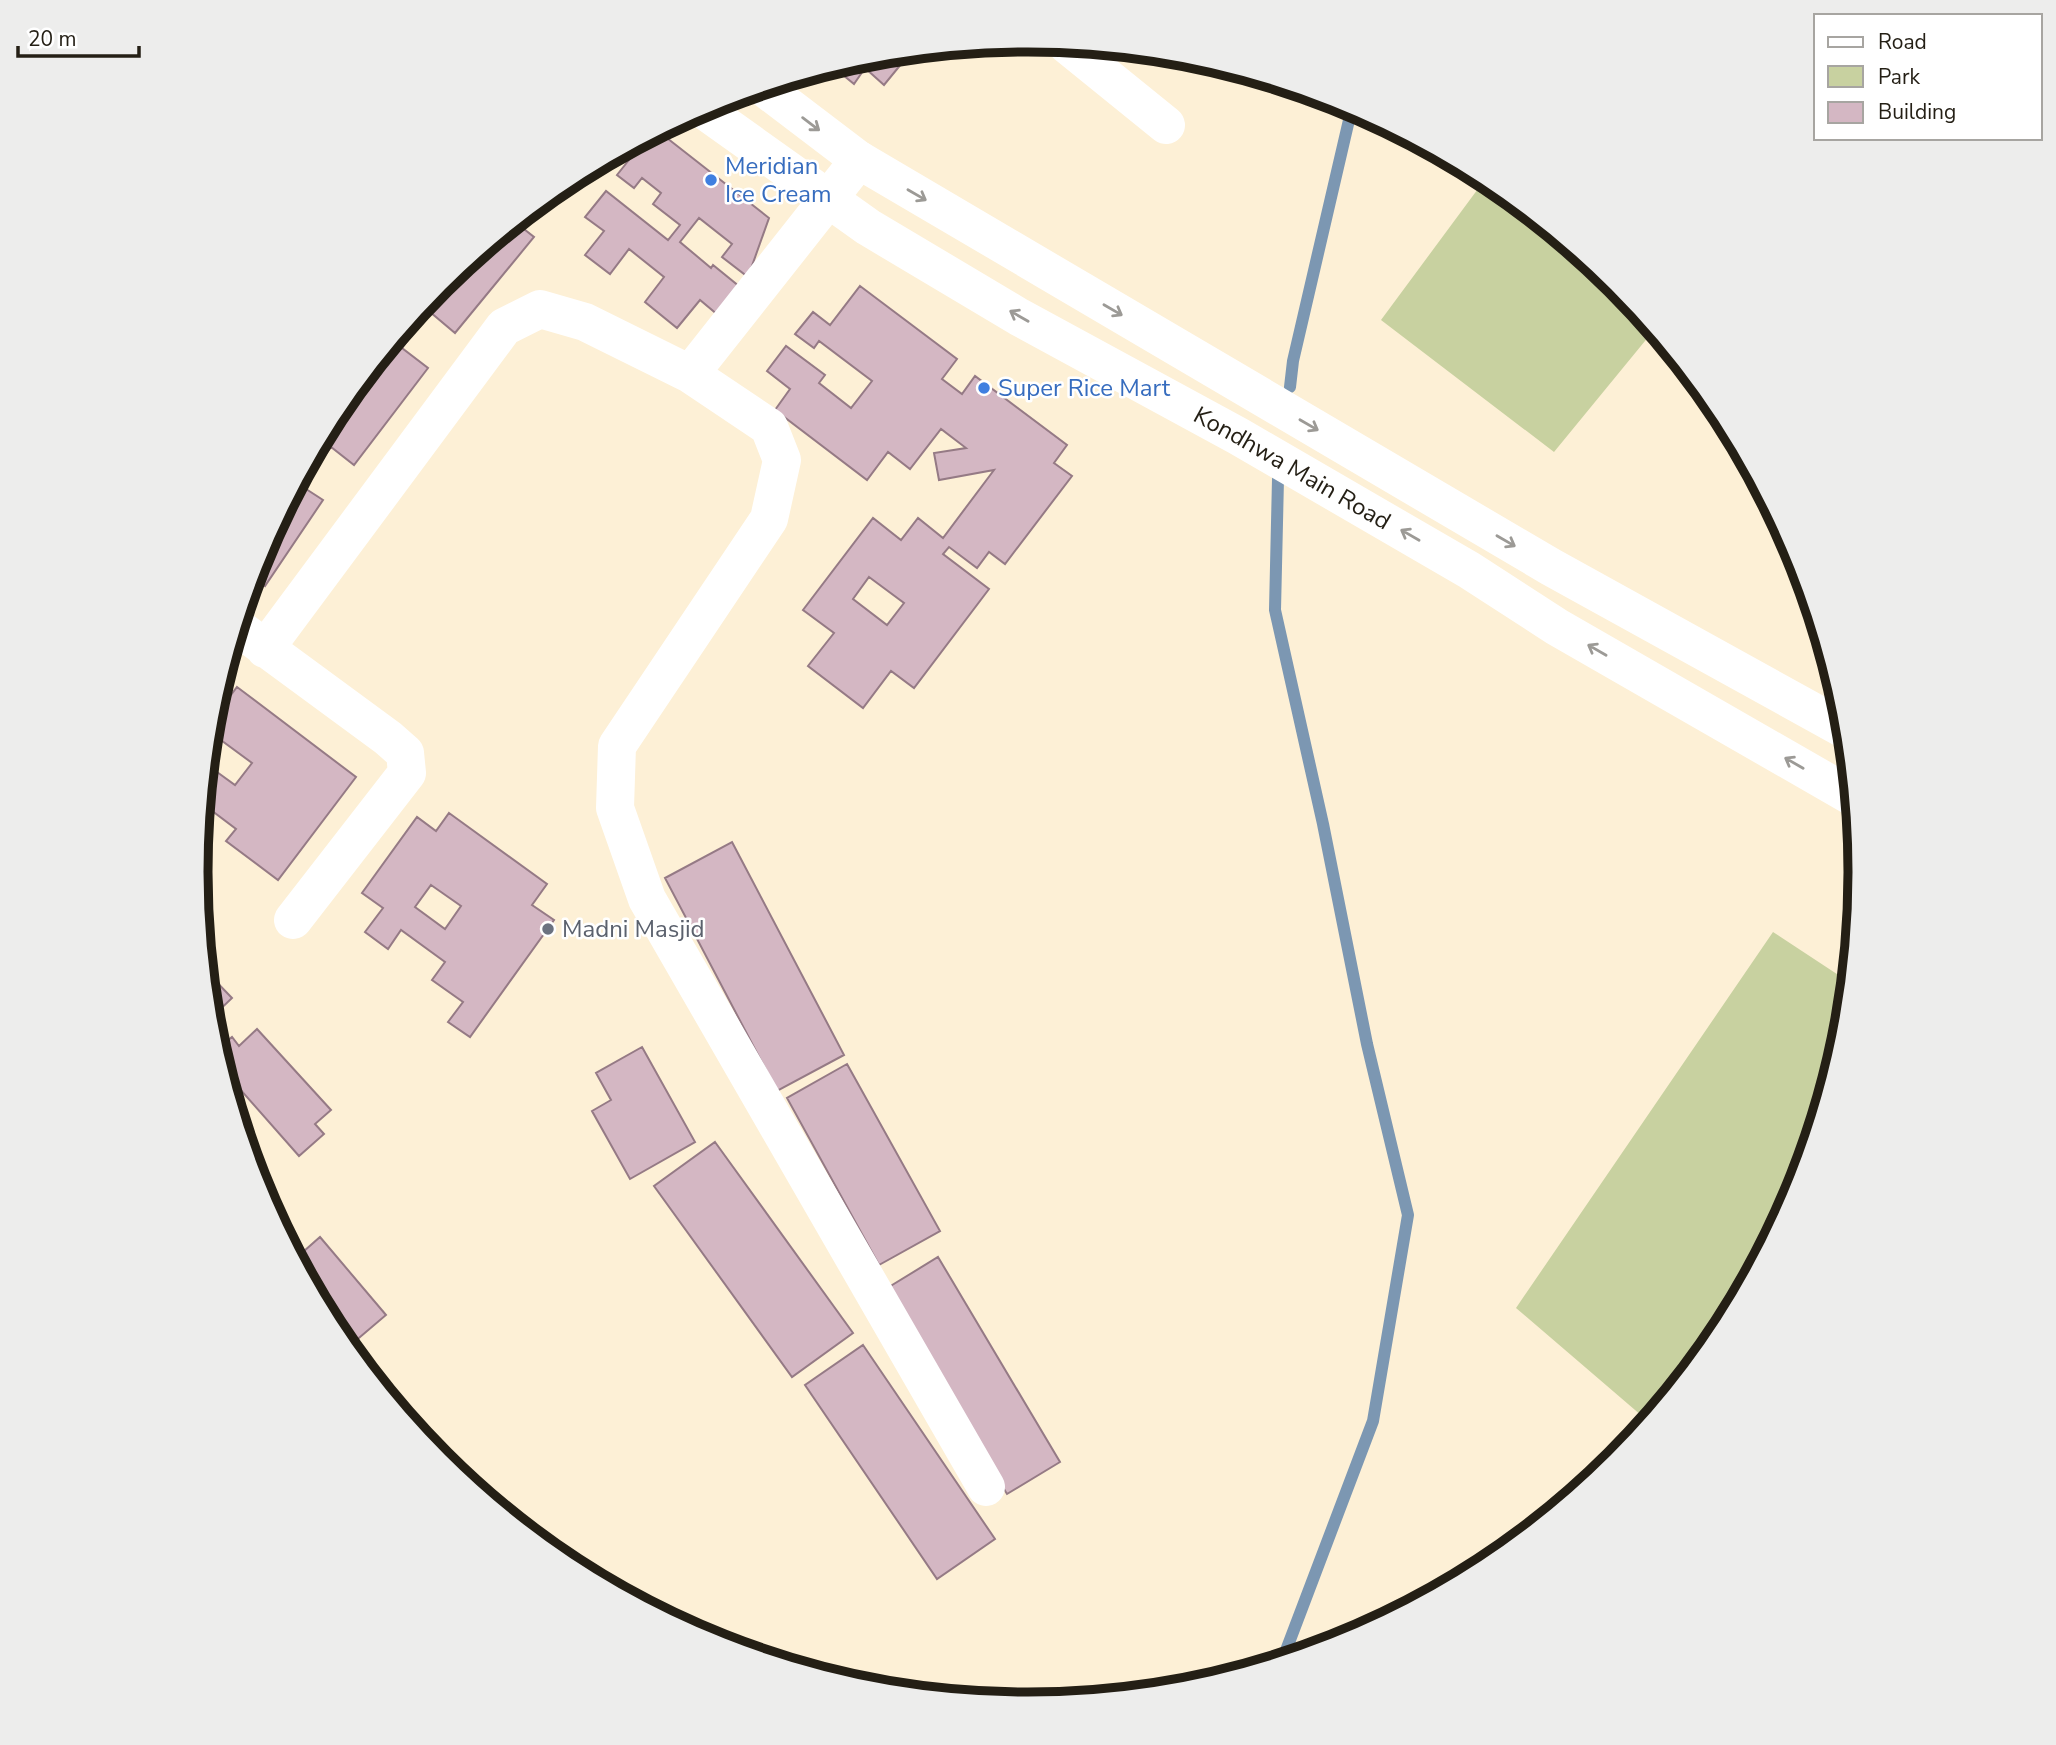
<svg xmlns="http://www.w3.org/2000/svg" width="2056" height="1745" font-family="'Nunito Sans',sans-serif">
	<rect width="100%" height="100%" fill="#fdf0d6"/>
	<!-- green -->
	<path fill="#c8d1a0" d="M1486,178l131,106 37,46 -100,122 -173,-132z
		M1773,932l76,50 -5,53 -47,156 -77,144 -71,87 -133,-114z"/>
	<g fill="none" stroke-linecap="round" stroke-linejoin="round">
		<!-- stream -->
		<path stroke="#7c97b2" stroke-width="12" d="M1290,387l3,-26 56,-241 7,-11
			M1278,479l-3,131 48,214 44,220 41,171 -35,206 -91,240"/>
	</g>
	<!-- building -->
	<path fill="#d4b7c3" stroke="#957a85" stroke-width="2" fill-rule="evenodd" d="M911,52l-27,33 -19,-17 -11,16 -22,-18 34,-10z
		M658,131l111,87 -21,59 -26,-20 10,-13 -33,-26 -19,24 31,26 2,-3 27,22 -22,28 -18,-15 -23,28 -32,-26 19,-25 -35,-28 -19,25 -25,-19 19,-24 -19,-14 21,-26 62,49 12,-15 -27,-21 8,-11 -19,-15 -8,10 -17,-13 31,-39z
		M515,222l19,15 -79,96 -25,-21 -28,36 26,20 -74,97 -23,-18 -28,40 20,13 -58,86 -13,-9 7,-23 67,-124 9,-12 -2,-2 3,-6 104,-126z
		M860,286l97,73 -15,20 20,15 13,-18 92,69 -13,18 18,13 -67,88 -16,-12 -12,16 -28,-21 -6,7 46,35 -75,99 -23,-17 -28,37 -55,-42 26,-33 -31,-23 70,-92 28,22 17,-22 25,20 51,-68 -55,10 -5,-27 32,-5 -25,-19 -31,40 -22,-17 -21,28 -92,-70 15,-21 -23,-18 19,-25 39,29 -6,8 32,25 21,-27 -53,-40 -5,7 -19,-14 18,-22 17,13zM869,577l35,26 -17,22 -34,-26z
		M237,687l119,90 -78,103 -52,-39 10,-12 -33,-25 3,-40 29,21 17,-22 -42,-31 1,-14 2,1z
		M449,813l98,71 -15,21 22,15 -84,117 -22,-15 15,-20 -31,-22 13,-18 -44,-32 -13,19 -23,-17 18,-24 -21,-15 55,-76 19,14zM431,885l30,21 -16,23 -30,-22z
		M732,842l112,213 -67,36 -112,-213z
		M205,970l27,28 -22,21z
		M257,1029l74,81 -16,14 9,10 -25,22 -76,-86 -7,-20 16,-13 7,9z
		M642,1047l53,95 -65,37 -38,-68 19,-11 -15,-27z
		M847,1064l93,167 -61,34 -92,-167z
		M715,1142l138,191 -61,44 -138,-191z
		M320,1237l66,78 -39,33 -11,-13 -41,-76z
		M938,1257l122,205 -53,32 -123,-204z
		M863,1345l132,194 -58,40 -132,-194z"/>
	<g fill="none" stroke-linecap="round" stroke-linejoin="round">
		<!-- minor -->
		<path stroke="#fff" stroke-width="38" d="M1066,44l100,81
			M690,374l169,-214
			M237,627l151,111 17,15 2,20 -114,147
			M265,649l239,-322 36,-18 45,13 105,52 79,53 13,33 -13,59 -152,227 -2,62 32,91 339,588"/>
		<!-- major -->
		<g stroke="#fff" stroke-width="38">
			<path d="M763,87l96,73 692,407 295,163"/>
			<path id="s1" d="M701,108l167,119 151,90 219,119 231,134 88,57 296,170"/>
		</g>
	</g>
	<!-- one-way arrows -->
	<defs><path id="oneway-shaft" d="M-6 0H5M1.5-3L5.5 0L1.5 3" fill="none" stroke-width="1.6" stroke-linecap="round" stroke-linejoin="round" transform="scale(1.75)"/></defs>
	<g stroke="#9c9a96">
		<use href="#oneway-shaft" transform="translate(811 124) rotate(37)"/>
		<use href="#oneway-shaft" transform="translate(917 195) rotate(30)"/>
		<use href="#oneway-shaft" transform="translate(1113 310) rotate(30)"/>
		<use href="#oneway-shaft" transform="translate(1019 316) rotate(-150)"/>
		<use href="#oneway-shaft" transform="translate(1309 425) rotate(30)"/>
		<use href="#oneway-shaft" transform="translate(1410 535) rotate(-150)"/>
		<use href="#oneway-shaft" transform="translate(1506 541) rotate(30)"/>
		<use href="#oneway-shaft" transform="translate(1597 650) rotate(-150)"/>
		<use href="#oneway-shaft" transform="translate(1794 763) rotate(-150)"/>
	</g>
	<!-- markers -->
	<g fill="#3f7fe0" stroke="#fff" stroke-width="2.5">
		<circle cx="711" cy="180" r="7"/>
		<circle cx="984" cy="388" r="7"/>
	</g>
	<circle fill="#6b7280" stroke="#fff" stroke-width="2.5" cx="548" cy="929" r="7"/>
	<g text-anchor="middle" stroke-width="5" stroke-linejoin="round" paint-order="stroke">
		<!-- shop labels -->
		<g font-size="24" fill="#366cbe" stroke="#fff" text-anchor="start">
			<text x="725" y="174">Meridian<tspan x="725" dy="28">Ice Cream</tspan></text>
			<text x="998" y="396">Super Rice Mart</text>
		</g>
		<!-- street labels -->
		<g font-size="24" fill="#241f15" stroke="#fff">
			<text dy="8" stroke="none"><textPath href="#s1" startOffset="693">Kondhwa Main Road</textPath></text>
		</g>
		<!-- worship labels -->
		<g font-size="24" fill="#5b616d" stroke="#fff" text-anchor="start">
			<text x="562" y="937">Madni Masjid</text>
		</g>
	</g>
	<!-- crop -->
	<path d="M0 0H2056V1745H0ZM208 872a820 820 0 1 1 1640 0a820 820 0 1 1-1640 0Z" fill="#ededec" fill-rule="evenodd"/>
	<path fill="none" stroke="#241f15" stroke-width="9" d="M208 872a820 820 0 1 1 1640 0a820 820 0 1 1-1640 0Z"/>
	<!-- legend -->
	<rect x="1814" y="14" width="228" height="126" fill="#ffffff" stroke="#a7a5a1" stroke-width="2"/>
	<rect x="1828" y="37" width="35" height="10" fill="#ffffff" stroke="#a7a5a1" stroke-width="2"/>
	<text x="1878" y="49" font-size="21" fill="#241f15">Road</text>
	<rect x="1828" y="66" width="35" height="21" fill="#c8d1a0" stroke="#a7a5a1" stroke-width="2"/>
	<text x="1878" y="84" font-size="21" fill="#241f15">Park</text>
	<rect x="1828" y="102" width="35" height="21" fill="#d4b7c3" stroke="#a7a5a1" stroke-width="2"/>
	<text x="1878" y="119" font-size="21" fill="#241f15">Building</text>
	<!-- scale -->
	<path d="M18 46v10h121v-10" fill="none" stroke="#241f15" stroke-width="3.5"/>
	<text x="28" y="46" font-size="21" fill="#241f15" stroke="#ffffff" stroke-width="5" paint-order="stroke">20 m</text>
</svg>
